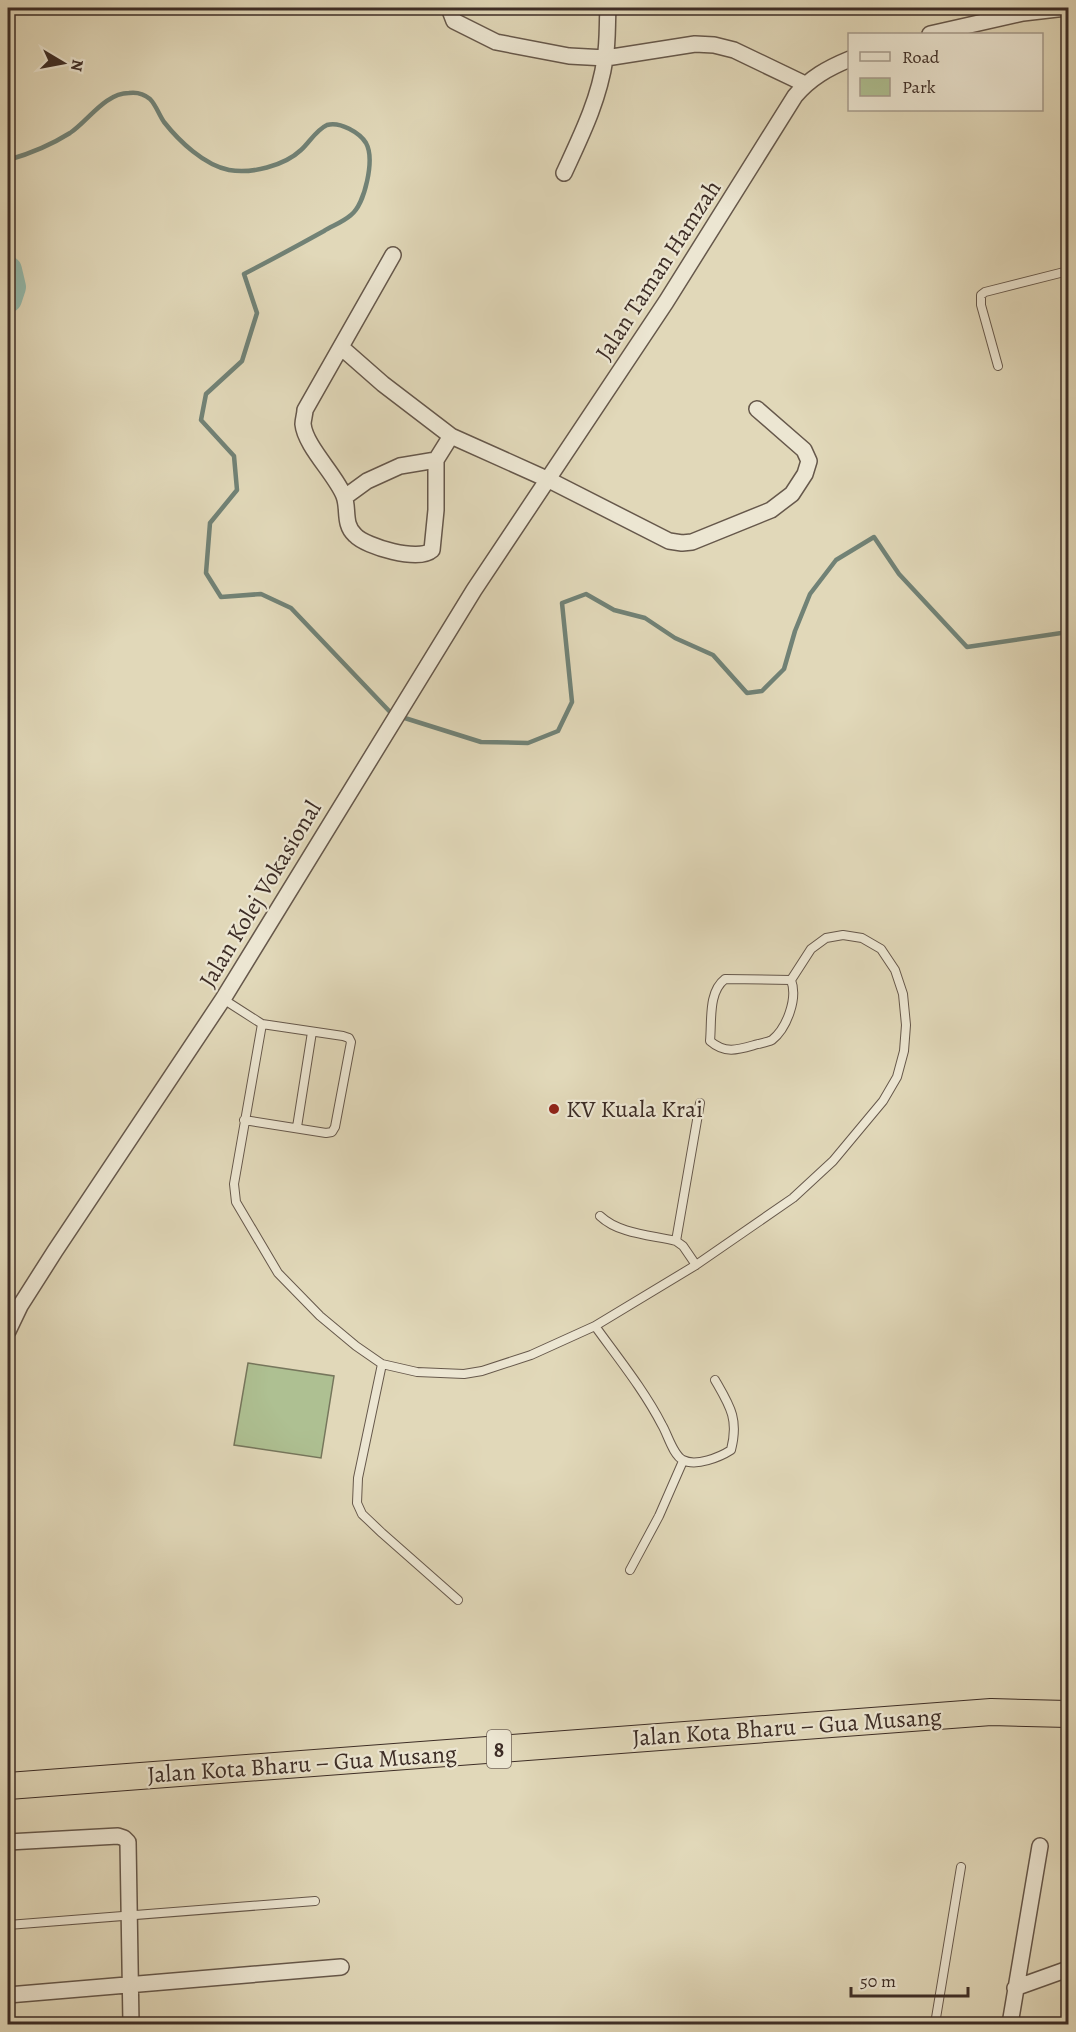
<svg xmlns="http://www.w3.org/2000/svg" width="1076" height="2032" font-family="Alegreya,serif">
	<rect width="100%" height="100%" fill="#e1d8b9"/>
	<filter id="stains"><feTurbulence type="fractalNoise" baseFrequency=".00333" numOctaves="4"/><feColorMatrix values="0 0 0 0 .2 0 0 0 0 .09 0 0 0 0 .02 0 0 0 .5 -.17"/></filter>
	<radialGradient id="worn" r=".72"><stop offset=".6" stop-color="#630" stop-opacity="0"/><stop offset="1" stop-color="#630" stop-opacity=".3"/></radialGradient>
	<!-- green -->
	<path fill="#aec092" stroke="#76765c" stroke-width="1.5" d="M248,1363l86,13 -13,82 -87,-13z"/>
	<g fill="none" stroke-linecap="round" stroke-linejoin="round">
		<!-- stream -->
		<path stroke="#718276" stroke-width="4.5" d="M8,160c21,-6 43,-15 62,-27 18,-12 35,-40 59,-40 7,-1 15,1 21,6 6,6 9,16 14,23 15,19 40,43 65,48 22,4 55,-4 72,-20 8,-7 15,-20 26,-25 13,-4 33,8 39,18 9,16 -1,61 -15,72 -8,7 -19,11 -27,16 -27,15 -53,29 -80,43l13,39 -15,48 -36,33 -5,26 33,36 3,34 -27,33 -4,50 15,24 40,-3 30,14 101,106 89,28 47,1 30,-12 14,-29 -10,-99 24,-9 28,16 31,8 30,20 38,17 34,38 15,-2 22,-22 11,-38 15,-37 26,-34 38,-23 25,37 68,73 101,-15"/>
		<!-- river -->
		<path stroke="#94baac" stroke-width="28" d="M8,270l4,17 -4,12"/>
		<!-- service casing -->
		<g stroke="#66584b" stroke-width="10">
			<path id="service" d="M998,366l-17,-61v-10l4,-3 83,-21
				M223,999l39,25 81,12 6,2 2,4 -16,85 -3,5 -6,1 -82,-13
				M262,1024l-28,160 2,18 42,71 42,43 36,30 26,18 35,8 47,2 18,-3 49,-16 64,-29 101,-61 97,-67 40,-37 50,-60 14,-24 7,-26 2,-26 -3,-31 -8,-24 -14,-21 -19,-11 -19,-3 -17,3 -15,11 -20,31c7,18 -4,48 -19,60 -4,2 -10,3 -14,4 -18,5 -32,11 -48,-3 2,-21 -2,-49 15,-62l66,1
				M297,1127l15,-95
				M600,1216c19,18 51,19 76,25l7,5 13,19
				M676,1241l24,-138
				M595,1326c23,32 49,64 67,99 6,10 11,30 21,35 13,7 37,-3 48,-10 8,-31 -1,-44 -16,-70
				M382,1364l-24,114 -1,25 5,11 20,19 76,67
				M630,1570l29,-54 24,-55
				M8,1925l307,-24
				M935,2024l26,-157"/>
		</g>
		<!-- minor casing -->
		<g stroke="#66584b" stroke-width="18">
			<path id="minor" d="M449,8l5,13 42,21 73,14 37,2 89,-14 19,1 20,5 71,34
				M930,34l93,-21 43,-5
				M564,173c17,-37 35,-73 41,-114 3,-17 2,-35 3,-51
				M393,255l-88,155c0,4 -2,10 -2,14 2,22 33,51 41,72 5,13 -1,28 11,39 11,12 64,27 77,15l4,-40v-50
				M342,348l41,36 68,52 98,44 120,61 13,2 10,-1 79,-32 21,-16 13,-20 4,-13 -5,-11 -47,-41
				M345,497l22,-16 33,-15 36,-6 15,-24
				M8,1331l12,-25 35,-55 168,-252 251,-409 192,-288 129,-206c15,-18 33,-28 55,-37
				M8,1842l110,-6 6,2 4,4 3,182
				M1015,1988l53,-19
				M8,1995l333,-28
				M1010,2024l30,-178"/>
		</g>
		<!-- trunk casing -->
		<g stroke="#3d2d26" stroke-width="28">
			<path id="trunk" d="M8,1786l983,-74 77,2"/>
		</g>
		<!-- service -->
		<use href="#service" stroke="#ece6d2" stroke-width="8"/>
		<!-- minor -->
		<use href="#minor" stroke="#ece6d2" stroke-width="15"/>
		<!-- trunk -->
		<use href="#trunk" stroke="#e1d8b9" stroke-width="26"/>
	</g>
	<!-- markers -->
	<circle fill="#8f2418" stroke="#ece6d2" stroke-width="2" cx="554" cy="1109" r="6"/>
	<g text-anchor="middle" stroke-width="4.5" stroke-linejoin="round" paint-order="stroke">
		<!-- shield labels -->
		<rect fill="#ece6d2" stroke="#72645a" stroke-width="1.5" x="487" y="1730" width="24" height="38" rx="4.5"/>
		<g font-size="22" font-weight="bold" fill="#3d2d26">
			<text x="499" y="1757">8</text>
		</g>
		<!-- street labels -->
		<g font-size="24" fill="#3d2d26" stroke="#ece6d2">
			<text transform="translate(658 270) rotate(-57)" y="8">Jalan Taman Hamzah</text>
			<text transform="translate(260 894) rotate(-59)" y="8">Jalan Kolej Vokasional</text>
			<text transform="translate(787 1727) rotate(-4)" y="8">Jalan Kota Bharu – Gua Musang</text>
			<text transform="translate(302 1764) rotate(-4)" y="8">Jalan Kota Bharu – Gua Musang</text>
		</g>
		<!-- poi labels -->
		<g font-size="24" fill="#3d2d26" stroke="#ece6d2" text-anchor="start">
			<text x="566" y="1117">KV Kuala Krai</text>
		</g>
	</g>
	<!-- margin -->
	<rect width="1076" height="2032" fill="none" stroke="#e1d8b9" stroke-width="30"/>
	<rect x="9" y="9" width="1058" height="2014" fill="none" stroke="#3d2d26" stroke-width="3"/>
	<rect x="15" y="15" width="1046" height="2002" fill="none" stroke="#3d2d26" stroke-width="1.5"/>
	<!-- legend -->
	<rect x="848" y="33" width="195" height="78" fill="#ece6d2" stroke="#a69c8d" stroke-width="1.5"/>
	<rect x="860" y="52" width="30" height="9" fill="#ece6d2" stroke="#a69c8d" stroke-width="1.5"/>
	<text x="902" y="63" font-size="18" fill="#3d2d26">Road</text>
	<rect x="860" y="78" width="30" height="18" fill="#aec092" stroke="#a69c8d" stroke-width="1.5"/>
	<text x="902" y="93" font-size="18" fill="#3d2d26">Park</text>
	<!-- north arrow -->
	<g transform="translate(63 63) rotate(100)" stroke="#ece6d2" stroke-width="4.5" paint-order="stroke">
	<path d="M0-4.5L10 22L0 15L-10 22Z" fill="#3d2d26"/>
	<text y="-9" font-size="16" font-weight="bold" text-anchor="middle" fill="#3d2d26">N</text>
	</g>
	<!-- scale -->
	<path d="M851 1987v9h117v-9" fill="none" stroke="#3d2d26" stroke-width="3"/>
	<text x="860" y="1987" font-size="18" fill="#3d2d26" stroke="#ece6d2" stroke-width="4.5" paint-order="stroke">50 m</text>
	<rect width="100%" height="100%" filter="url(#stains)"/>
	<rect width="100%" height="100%" fill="url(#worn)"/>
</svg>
